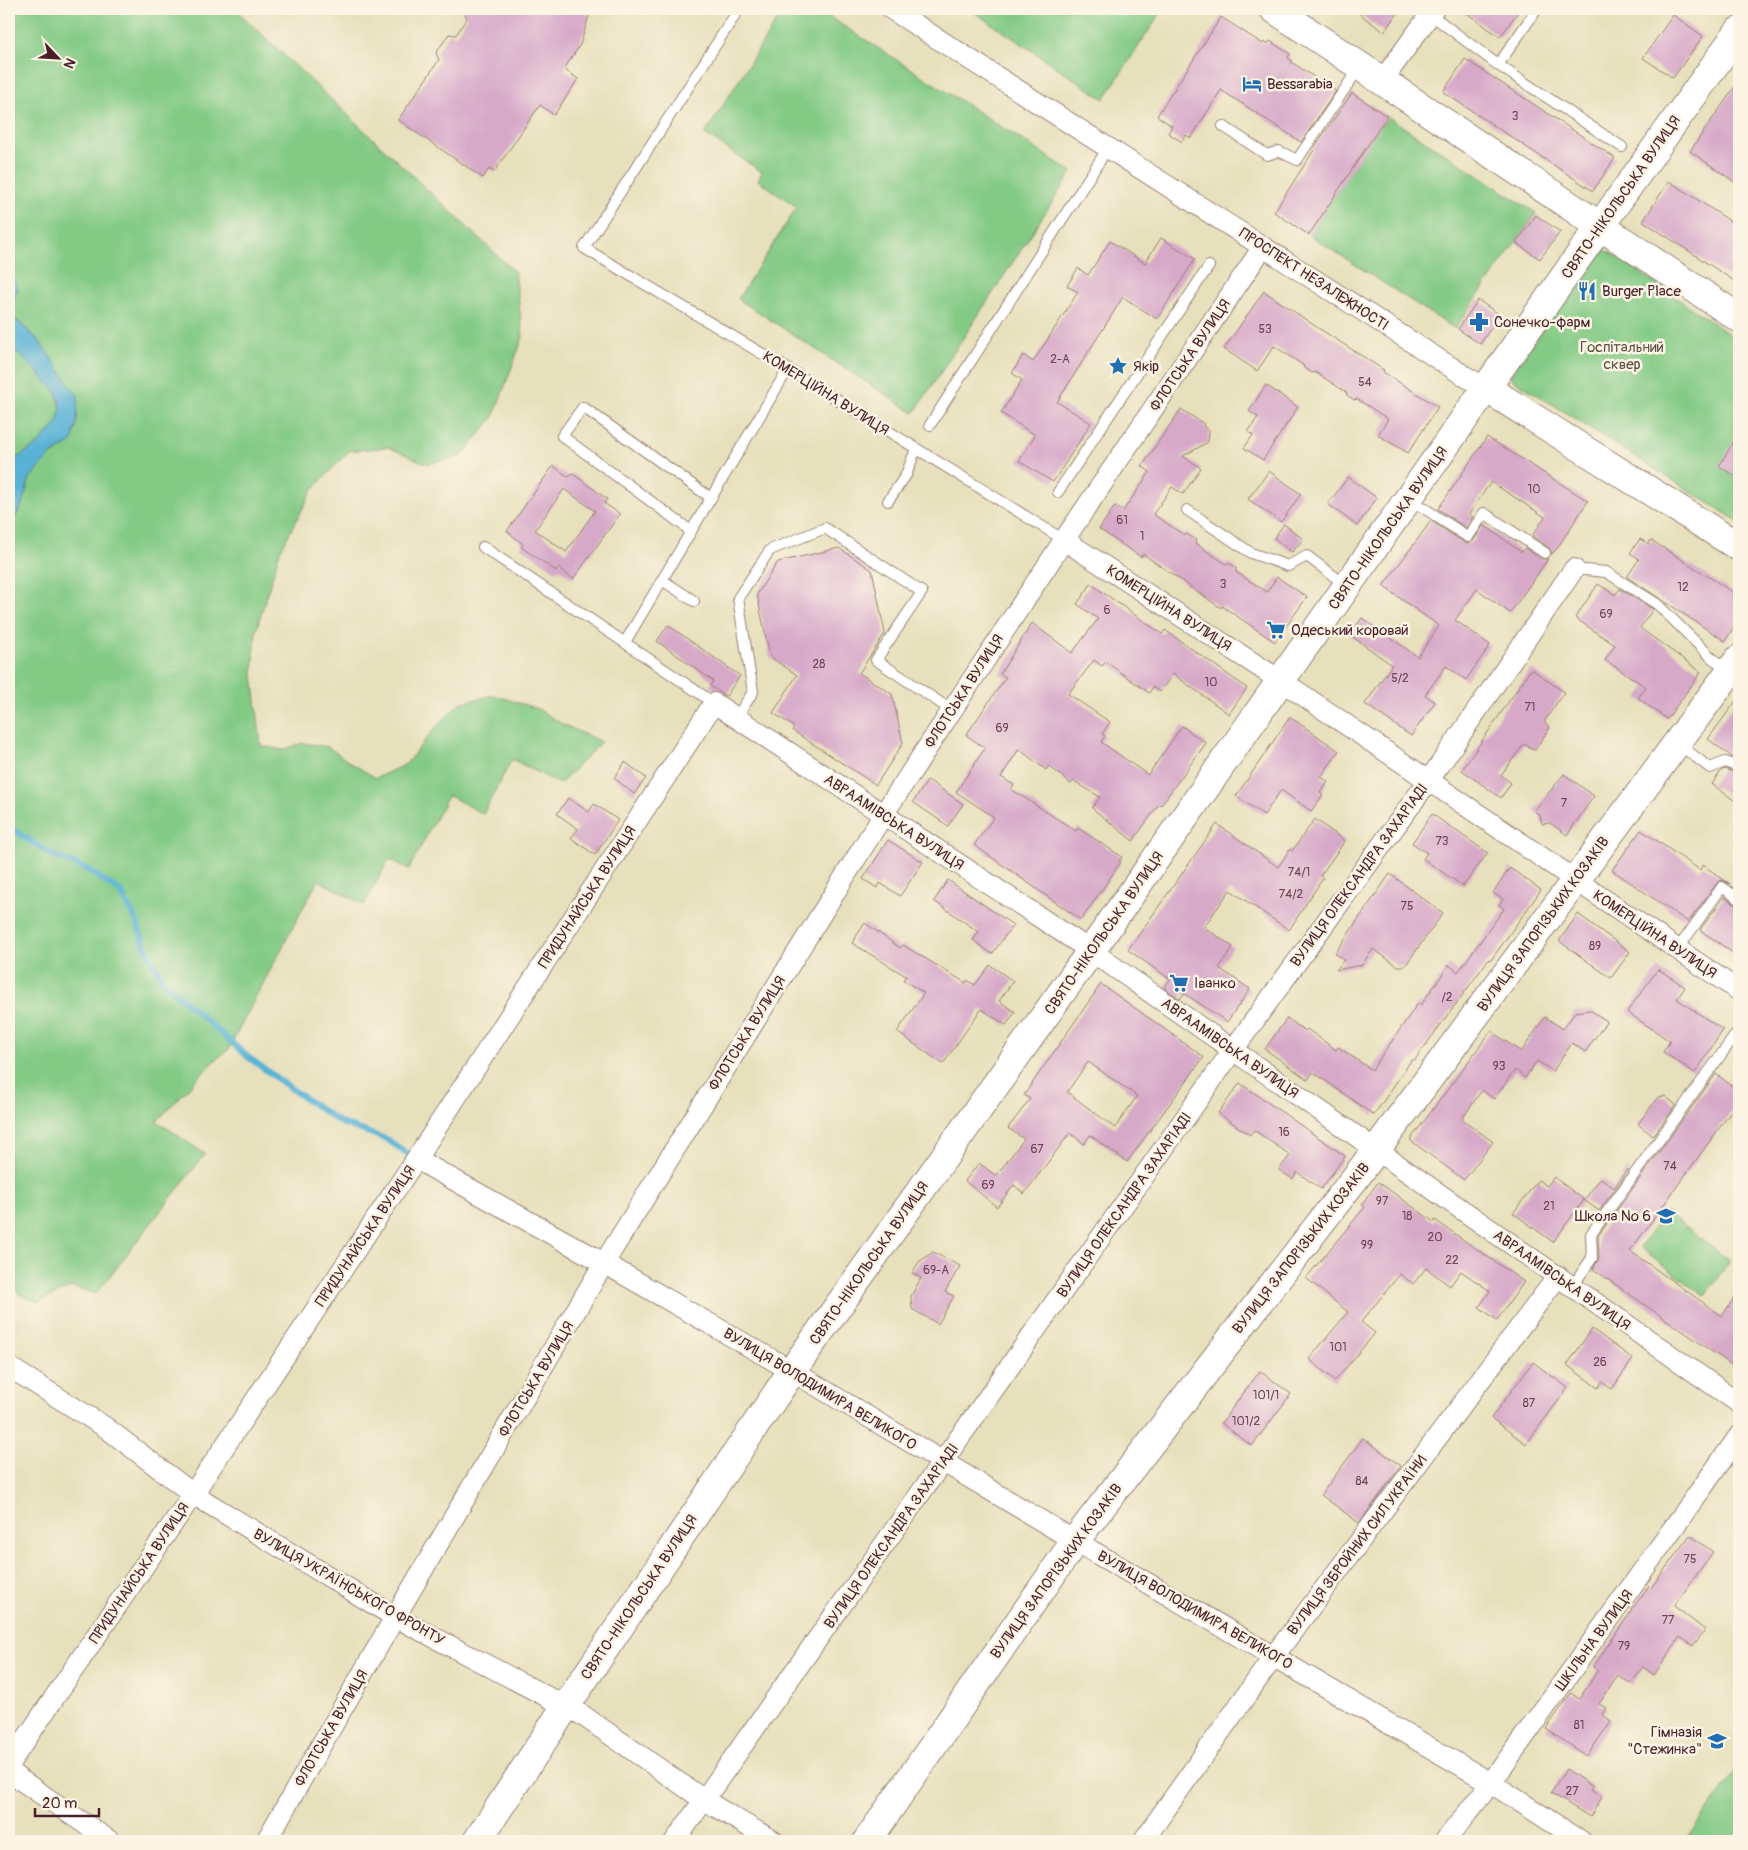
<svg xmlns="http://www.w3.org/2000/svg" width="1748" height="1850" font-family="Pangolin,sans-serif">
	<rect width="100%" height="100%" fill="#fcf5e5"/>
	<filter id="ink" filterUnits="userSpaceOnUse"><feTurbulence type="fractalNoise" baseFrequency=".02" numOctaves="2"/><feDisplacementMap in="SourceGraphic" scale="10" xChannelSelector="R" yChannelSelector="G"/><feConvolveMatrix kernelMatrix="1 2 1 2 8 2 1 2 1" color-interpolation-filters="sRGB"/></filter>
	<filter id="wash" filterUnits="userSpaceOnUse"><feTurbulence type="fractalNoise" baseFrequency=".0096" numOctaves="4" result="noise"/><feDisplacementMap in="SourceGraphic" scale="20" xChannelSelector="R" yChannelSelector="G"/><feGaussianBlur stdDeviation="1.12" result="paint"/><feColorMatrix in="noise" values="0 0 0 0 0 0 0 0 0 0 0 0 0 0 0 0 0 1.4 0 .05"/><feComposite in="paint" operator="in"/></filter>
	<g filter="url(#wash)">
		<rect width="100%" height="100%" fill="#e7e0bc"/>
		<!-- green -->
		<path fill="#83ca85" stroke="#667458" d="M9,9h226l280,263 8,65 -30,81 -31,38 -35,8 -39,-17 -39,4 -36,38 -33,62 -24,80 -3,43 8,72 21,4 21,-7 25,4 21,15 27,16 30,-14 27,-34 27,-27 34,-8 44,14 24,15 39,18 -41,42 -48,-25 -29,55 -35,-19 -39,74 -20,-10 -25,46 -46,-25 -90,170 -15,12 -56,59 48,33 -109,140 -24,-7 -34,15 -18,-7 -11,-11v-756l12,-21 9,-29 21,-23 21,-13 5,-20 -38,-81 -25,-23 -1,-17 5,-12 -4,-10 -5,-3z
			M784,9h33l255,163 -158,241 -176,-114 59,-92 -39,-27 4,-8 -57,-38z
			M972,9h191l-59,90 -133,-89z
			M1388,117l148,96 -81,116 -146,-94 72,-111 2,1z
			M1603,250l7,2 129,89v181l-227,-143 -2,-3 87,-125z
			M9,344l47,47 5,17 -4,16 -20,21 -28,18z
			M1666,1212l64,49 -26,35 -64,-49z
			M1739,1766v75h-53z"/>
		<!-- water -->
		<path fill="#59b2d6" stroke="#526880" d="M9,276l5,2 4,11 -5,12 1,17 25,23 39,55 -1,26 -5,20 -21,13 -21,23 -9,29 -12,21v-65l28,-18 20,-21 4,-16 -5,-17 -47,-47z"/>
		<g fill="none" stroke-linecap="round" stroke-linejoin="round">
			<!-- stream -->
			<path stroke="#59b2d6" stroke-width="6" d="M9,827l43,28 34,14 34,22 14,25 14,37 17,31 83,73 49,36 44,30 45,16 27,18"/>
		</g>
		<g id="blocks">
			<!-- building -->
			<path fill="#d7a9c9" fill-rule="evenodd" d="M462,9h117l10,7 -9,29 -16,24 14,10 -24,36 -14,-10 -46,67 -5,-3 -6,9 -85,-58 41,-60 -3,-7 13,-19 7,1 11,-17z
				M1353,9h48l-17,23z
				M1461,9h59l-20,28z
				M1673,15l30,21 -30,42 -30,-20z
				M1221,17l42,27 1,-2 3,2 3,-3 20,13 -2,4 4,2 -1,2 45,29 -35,51 -80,-52 -30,48 -5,-3 -4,7 -14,-9 4,-7 -15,-10z
				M1465,59l150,99 -22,33 -150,-99z
				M1739,81v104l-49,-34z
				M1352,93l35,23 -78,119 -35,-23 40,-62 -1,-1z
				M1669,181l70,46v57l-96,-63z
				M1536,215l24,17 -20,27 -24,-16z
				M1161,238l34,21 -38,60 -34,-22 -66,105 34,21 -38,59 -34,-21 16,-26 -34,-22 21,-33 -10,-7 11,-18 10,7 45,-70 -11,-6 11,-18 10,7 22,-34 35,22z
				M1264,291l51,35 69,44 -1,2 55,35 -30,46 -30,-18 10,-16 -31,-20 -3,1 -7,-5 -1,-3 -31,-20 -3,1 -8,-5 -1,-3 -29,-19 -17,25 -33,-22z
				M1478,300l22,15 -20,29 -22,-15z
				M1266,385l32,22 -35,53 -19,-12 9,-13 -5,-3 10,-15 -9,-6z
				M1181,409l23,15 -1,2 6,5 -1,11 -25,14 18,12 -18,26 -11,-7 -19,27 31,21 3,-1 9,6 -1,3 31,21 3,-1 7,5v4l31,20 10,-15 30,20 -32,45 -53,-36 -1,2 -78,-54 -2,3 -42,-28 16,-23 8,5 27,-39 -8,-6z
				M1739,433v46l-20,-13z
				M1487,437l101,64 -30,46 -6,7 -3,-6 -17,-12 13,-19 -54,-35 -22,32 4,3 -7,11 -28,-19z
				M553,466l16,11 3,-4 35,26 -3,4 16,11 -47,65 -15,-11 -2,3 -35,-24 2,-3 -16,-13zM564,489l31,22 -29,41 -31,-22z
				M1269,471l32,23 -20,28 -33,-23z
				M1348,477l29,21 -20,28 -29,-22z
				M1431,521l36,23 6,-3 11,-16 37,27 4,-4 16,11h7l-38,54 -33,-24 -22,31 35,25 -24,35 -20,-14 -21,29 10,7 -24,34 -46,-32 27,-39 -42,-30 12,-17 56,39 21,-31 -56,-40z
				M1284,524l19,15 -11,13 -18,-14z
				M1640,539l8,5 3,-4 88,56v23l-14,22 -98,-64 12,-18 -9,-6z
				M839,548l33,22 13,63 -26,40 33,21 11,49 -27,42 -83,-54v-5l-20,-13 24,-38 -27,-18 -13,-63 21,-32z
				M1091,584l71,50 3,-4 82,58 -18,26 -56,-40 -13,18 -7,-5 -4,6 -43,-31 -4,4 -8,-6 -26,34 42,28 -8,12 3,2 -4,6 47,33 34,-49 24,17 -45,62 -2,-1 -26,37 -41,-33 8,-11 -26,-16 -3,3 -22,-18 -3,4 -27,-21 -18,28 13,8 -3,4 65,42 2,-3 44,29 -3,4 2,1 -40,58 -107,-75 20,-28 -38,-25 29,-44 -19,-13 40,-58 -6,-3 32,-51 40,30 26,-34 -21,-15z
				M1598,584l17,11 5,-6 33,20 -13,19 61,44 -34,47 -29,-21 8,-11 -41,-27 10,-15 -40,-27z
				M668,625l72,51 -14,20 -16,-10 3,-5 -56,-40z
				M1531,669l33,23 -20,30 6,5 -15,23 -11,-6 -23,31 10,8 -10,15 -39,-28z
				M1739,697v63l-7,-3 -24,-18z
				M1290,717l49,34 -18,26 7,5 -8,11 3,2 -12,16 -30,-21 -17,25 -28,-19z
				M625,762l21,16 -12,16 -20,-16z
				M1725,769l14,5v30l-27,-20 10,-14z
				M1564,774l30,22 -27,39 -17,-12 -8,1 -2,-9 -6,-4z
				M928,780l35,24 -15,22 -35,-24z
				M568,798l21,14 5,-8 24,16 -23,35 -24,-17 7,-9 -21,-15z
				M1432,814l56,39 -25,33 -40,-27 4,-6 -15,-10z
				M1315,819l30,22 -25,35 3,2 -34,52 -59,-40 -26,37 29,20 -14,21 31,21 -23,33 -43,-29 -4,6 -16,-11 6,-9 -42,-29 89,-126 61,43 12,-18 2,2z
				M1641,830l59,40 3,-5 27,19 -8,-4 -5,3 -29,39 -76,-52z
				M888,840l35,22 -23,34 -20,-13 -3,5 -14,-9z
				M1510,868l31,22 -50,70 -2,-1 -75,102 -2,-2 -38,56 -61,-43 -5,8 -43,-31 22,-31 18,13 2,-2 29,21 2,-3 34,23 46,-67 3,2 28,-40 9,7 46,-63 -5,-4 4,-6 -10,-6z
				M1390,874l53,39 -38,53h-7l-25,-17 -11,16 -26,5 8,-10 -9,-7z
				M948,880l65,45 -21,29 -19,-14 6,-8 -45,-31z
				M1724,897l15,10v50l-39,-27z
				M1578,914l52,38 -19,26 -52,-37z
				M865,923l35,25 3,-3 63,38 1,-3 8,5 15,-20 23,16 -14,20 16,11 -9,13 -25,-16 -38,55 -46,-32 27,-39 -21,-13 3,-4 -54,-33z
				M1658,969l27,18 -8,12 46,31 -28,43 -32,-21 7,-11 -43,-29z
				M1101,984l103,73 -77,105 -37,-27 -6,9 -14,-11 -46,61 -10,-9 -17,22 -32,-26 14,-18 17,13 28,-37 -16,-11 22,-29 -6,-4zM1088,1062l49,34 -22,32 -48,-36z
				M1590,1010l17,11 -22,31 -13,-9 -19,28 -16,-10 -12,17 -10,-8 -21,29 -12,-9 -20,29 31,23 -29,38 -54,-40 81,-109 30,21 24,-35 18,12 12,-17z
				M1716,1074l23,17v10l-109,150 92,65 17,-25v79l-146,-101 6,-11 -1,-22z
				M1240,1083l105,73 -24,33 -24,-17 -4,7 -14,-9 11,-15 -36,-25 -4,5 -32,-22z
				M1665,1096l11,9 -23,31 -15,-12 20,-27z
				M1627,1169l2,1 -30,41 -15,-11 17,-22 13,10z
				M1554,1177l30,23 -31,42 -40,-29 25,-33 9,6z
				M1378,1182l56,40 1,-2 89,62 -27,38 -18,-13 11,-16 -29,-20 -11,15 -24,-18 -13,16 -13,-10 -39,48 14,11 -40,48 -26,-22 39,-47 -42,-34 59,-71 -3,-2z
				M933,1252l27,14 -15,26 9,4 -16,28 -26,-15 -1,-13 10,-18 -9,-5 7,-11z
				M1592,1329l41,30 -21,30 -10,-7 -4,6 -31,-23z
				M1533,1362l35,26 -42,56 -35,-26z
				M1260,1371l31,23 -39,52 -31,-23z
				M1363,1438l38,28 -42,57 -38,-28z
				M1690,1535l23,17 -39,54 31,24 -12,16 -13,-9 -26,38 -11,-8 -12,17 -13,-9 -19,29 7,4 -4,6 9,7 -24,35 -41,-27 25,-36 8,6 19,-29 -5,-3 39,-57h-1l18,-24 2,2z
				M1566,1769l27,18 -2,3 11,7 -12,20 -39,-24z"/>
		</g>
	</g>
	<g filter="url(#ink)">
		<use href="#blocks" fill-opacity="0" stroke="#988074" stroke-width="1"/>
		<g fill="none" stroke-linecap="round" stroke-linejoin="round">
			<!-- lane casing -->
			<g stroke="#988074" stroke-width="12">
				<path id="lane" d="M739,9l-155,239 204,121 276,171
					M1430,14l68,51 124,82
					M1498,65l39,-56
					M1223,126l44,29 12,-4 18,9 62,-92
					M930,425l178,-277
					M1058,492l151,-226
					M1410,499l58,38 16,-24 61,40
					M888,501l18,-26 10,-26
					M1187,510l64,43 37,13 19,-10 40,30
					M691,531l-129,-95 21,-29 128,91
					M483,547l231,156
					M1574,569l32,3 51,32 55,54 19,13
					M662,580l32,21
					M625,642l163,-273
					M736,718l17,-26 -15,-94 32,-48 55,-22 97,64 -46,68 75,50
					M1677,743l33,25 15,-6 14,5
					M1677,950l45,-63 17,12
					M1572,1287l20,-29 -1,-24 148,-204"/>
			</g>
			<!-- street casing -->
			<g stroke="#988074" stroke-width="22">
				<path id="street" d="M891,9l577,369 18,10
					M1382,81l52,-72
					M1064,540l237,154 438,297
					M416,1159l188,104 188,108 283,170 416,242 90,58
					M9,1367l96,60 88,67 202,123 187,98 122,85 69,41
					M9,1764l184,-270 223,-335 298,-456 377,248 648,452
					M9,1772l101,69
					M266,1841l129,-224 209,-354 279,-448 181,-275 199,-293
					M675,1841l558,-791 206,-284 135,-197
					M1143,1841l131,-185 284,-380
					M1445,1841l46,-58 248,-347"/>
			</g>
			<!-- secondary casing -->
			<g stroke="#988074" stroke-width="30">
				<path id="secondary" d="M1274,9l326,217 139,-195
					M477,1841l89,-135 226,-335 299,-420 395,-563
					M867,1841l208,-300 287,-372 377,-510"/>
			</g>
			<!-- primary casing -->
			<g stroke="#988074" stroke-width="30">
				<path id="primary" d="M1739,318l-139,-92 -114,162 253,159"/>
			</g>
			<!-- lane -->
			<use href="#lane" stroke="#fff" stroke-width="10"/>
			<!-- street -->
			<use href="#street" stroke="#fff" stroke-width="20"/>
			<!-- secondary -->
			<use href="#secondary" stroke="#fff" stroke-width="28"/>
			<!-- primary -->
			<use href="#primary" stroke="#fff" stroke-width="28"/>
		</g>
	</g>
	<!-- icons -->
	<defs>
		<g id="hotel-bare" transform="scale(1.5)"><path d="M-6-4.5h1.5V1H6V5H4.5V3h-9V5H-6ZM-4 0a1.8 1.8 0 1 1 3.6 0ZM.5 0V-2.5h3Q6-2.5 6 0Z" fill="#1f6fb2" stroke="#fcf5e5" stroke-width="2.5" paint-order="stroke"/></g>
		<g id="restaurant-bare" transform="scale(1.5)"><path d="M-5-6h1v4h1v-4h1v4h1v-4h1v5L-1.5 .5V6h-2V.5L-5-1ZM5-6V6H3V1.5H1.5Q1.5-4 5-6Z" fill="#1f6fb2" stroke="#fcf5e5" stroke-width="2.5" paint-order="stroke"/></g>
		<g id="pharmacy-bare" transform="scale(1.5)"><path d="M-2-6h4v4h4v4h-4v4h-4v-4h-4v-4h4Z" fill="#1f6fb2" stroke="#fcf5e5" stroke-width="2.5" paint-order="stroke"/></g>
		<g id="sight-bare" transform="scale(1.5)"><path d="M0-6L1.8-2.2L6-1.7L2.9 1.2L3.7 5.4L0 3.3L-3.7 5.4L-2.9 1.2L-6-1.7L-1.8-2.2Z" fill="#1f6fb2" stroke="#fcf5e5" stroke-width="2.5" paint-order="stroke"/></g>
		<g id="supermarket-bare" transform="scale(1.5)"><path d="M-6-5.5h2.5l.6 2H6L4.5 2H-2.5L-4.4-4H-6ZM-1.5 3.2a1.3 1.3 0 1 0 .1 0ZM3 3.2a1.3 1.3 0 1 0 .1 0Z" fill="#1f6fb2" stroke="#fcf5e5" stroke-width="2.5" paint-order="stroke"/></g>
		<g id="school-bare" transform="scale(1.5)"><path d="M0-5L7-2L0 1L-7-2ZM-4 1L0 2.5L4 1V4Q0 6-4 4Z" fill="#1f6fb2" stroke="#fcf5e5" stroke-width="2.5" paint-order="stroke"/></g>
	</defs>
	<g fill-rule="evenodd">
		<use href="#hotel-bare" x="1252" y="84"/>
		<use href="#restaurant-bare" x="1587" y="291"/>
		<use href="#pharmacy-bare" x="1479" y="322"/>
		<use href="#sight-bare" x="1118" y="366"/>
		<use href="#supermarket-bare" x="1276" y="630"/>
		<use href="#supermarket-bare" x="1179" y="983"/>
		<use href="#school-bare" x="1666" y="1216"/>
		<use href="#school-bare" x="1717" y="1741"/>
	</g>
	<g text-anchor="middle" stroke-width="5" stroke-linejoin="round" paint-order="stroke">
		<!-- number labels -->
		<g font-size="12" fill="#6d4252">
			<text x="1515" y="120">3</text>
			<text x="1265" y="333">53</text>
			<text x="1060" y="363">2-А</text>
			<text x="1365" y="386">54</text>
			<text x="1534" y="493">10</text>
			<text x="1122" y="524">61</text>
			<text x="1142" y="540">1</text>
			<text x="1223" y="588">3</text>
			<text x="1683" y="591">12</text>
			<text x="1107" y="614">6</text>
			<text x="1606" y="618">69</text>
			<text x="819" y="668">28</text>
			<text x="1400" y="682">5/2</text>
			<text x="1211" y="686">10</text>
			<text x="1530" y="711">71</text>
			<text x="1002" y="732">69</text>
			<text x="1564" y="807">7</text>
			<text x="1442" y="845">73</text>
			<text x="1299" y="876">74/1</text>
			<text x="1291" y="898">74/2</text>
			<text x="1407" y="910">75</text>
			<text x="1595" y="950">89</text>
			<text x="1447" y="1001">/2</text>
			<text x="1499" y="1070">93</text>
			<text x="1284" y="1136">16</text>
			<text x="1037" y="1153">67</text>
			<text x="1670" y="1170">74</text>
			<text x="988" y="1189">69</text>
			<text x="1382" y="1205">97</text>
			<text x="1549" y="1210">21</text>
			<text x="1407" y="1220">18</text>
			<text x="1435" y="1241">20</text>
			<text x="1367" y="1249">99</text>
			<text x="1452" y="1264">22</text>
			<text x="936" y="1274">69-А</text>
			<text x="1338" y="1351">101</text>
			<text x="1600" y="1366">26</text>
			<text x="1266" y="1399">101/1</text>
			<text x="1529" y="1407">87</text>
			<text x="1246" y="1425">101/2</text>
			<text x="1362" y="1485">84</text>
			<text x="1690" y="1563">75</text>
			<text x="1668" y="1624">77</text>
			<text x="1624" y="1650">79</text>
			<text x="1579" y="1729">81</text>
			<text x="1572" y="1795">27</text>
		</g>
		<!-- poi labels -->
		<g font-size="15" fill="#4a1f2b" stroke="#fcf5e5" text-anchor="start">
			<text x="1267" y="89">Bessarabia</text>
			<text x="1602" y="296">Burger Place</text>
			<text x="1494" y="327">Сонечко-фарм</text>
			<text x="1133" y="371">Якір</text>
			<text x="1291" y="635">Одеський коровай</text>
			<text x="1194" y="988">Іванко</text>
			<text x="1651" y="1221" text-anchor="end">Школа № 6</text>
			<text x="1702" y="1737" text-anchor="end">Гімназія<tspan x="1702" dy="17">"Стежинка"</tspan></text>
		</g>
		<!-- street labels -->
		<g font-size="15" fill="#4a1f2b" stroke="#fcf5e5">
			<text transform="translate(1621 197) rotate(-55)" y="5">СВЯТО-НІКОЛЬСЬКА ВУЛИЦЯ</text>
			<text transform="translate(1314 279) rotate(33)" y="5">ПРОСПЕКТ НЕЗАЛЕЖНОСТІ</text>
			<text transform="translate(1190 355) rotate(-56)" y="5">ФЛОТСЬКА ВУЛИЦЯ</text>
			<text transform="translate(826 393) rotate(32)" y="5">КОМЕРЦІЙНА ВУЛИЦЯ</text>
			<text transform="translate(1388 528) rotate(-55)" y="5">СВЯТО-НІКОЛЬСЬКА ВУЛИЦЯ</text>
			<text transform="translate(1169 608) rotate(33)" y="5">КОМЕРЦІЙНА ВУЛИЦЯ</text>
			<text transform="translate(964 691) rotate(-57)" y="5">ФЛОТСЬКА ВУЛИЦЯ</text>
			<text transform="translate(894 822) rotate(33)" y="5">АВРААМІВСЬКА ВУЛИЦЯ</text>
			<text transform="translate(1359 875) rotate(-54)" y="5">ВУЛИЦЯ ОЛЕКСАНДРА ЗАХАРІАДІ</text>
			<text transform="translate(587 897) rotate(-57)" y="5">ПРИДУНАЙСЬКА ВУЛИЦЯ</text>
			<text transform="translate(1543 924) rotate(-54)" y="5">ВУЛИЦЯ ЗАПОРІЗЬКИХ КОЗАКІВ</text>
			<text transform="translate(1104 933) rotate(-55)" y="5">СВЯТО-НІКОЛЬСЬКА ВУЛИЦЯ</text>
			<text transform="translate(1655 934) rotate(34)" y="5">КОМЕРЦІЙНА ВУЛИЦЯ</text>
			<text transform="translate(747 1033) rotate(-58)" y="5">ФЛОТСЬКА ВУЛИЦЯ</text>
			<text transform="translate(1230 1048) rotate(35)" y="5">АВРААМІВСЬКА ВУЛИЦЯ</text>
			<text transform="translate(1124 1205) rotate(-55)" y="5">ВУЛИЦЯ ОЛЕКСАНДРА ЗАХАРІАДІ</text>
			<text transform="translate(365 1236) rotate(-56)" y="5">ПРИДУНАЙСЬКА ВУЛИЦЯ</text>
			<text transform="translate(1301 1248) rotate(-52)" y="5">ВУЛИЦЯ ЗАПОРІЗЬКИХ КОЗАКІВ</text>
			<text transform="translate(869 1263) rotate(-55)" y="5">СВЯТО-НІКОЛЬСЬКА ВУЛИЦЯ</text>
			<text transform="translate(1562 1280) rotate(35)" y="5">АВРААМІВСЬКА ВУЛИЦЯ</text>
			<text transform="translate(536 1379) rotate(-59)" y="5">ФЛОТСЬКА ВУЛИЦЯ</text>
			<text transform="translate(820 1389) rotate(31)" y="5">ВУЛИЦЯ ВОЛОДИМИРА ВЕЛИКОГО</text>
			<text transform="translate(891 1536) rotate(-55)" y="5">ВУЛИЦЯ ОЛЕКСАНДРА ЗАХАРІАДІ</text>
			<text transform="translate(1357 1545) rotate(-53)" y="5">ВУЛИЦЯ ЗБРОЙНИХ СИЛ УКРАЇНИ</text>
			<text transform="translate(1056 1571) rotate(-54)" y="5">ВУЛИЦЯ ЗАПОРІЗЬКИХ КОЗАКІВ</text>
			<text transform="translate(139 1573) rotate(-56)" y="5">ПРИДУНАЙСЬКА ВУЛИЦЯ</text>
			<text transform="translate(349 1587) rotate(30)" y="5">ВУЛИЦЯ УКРАЇНСЬКОГО ФРОНТУ</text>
			<text transform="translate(639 1597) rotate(-56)" y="5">СВЯТО-НІКОЛЬСЬКА ВУЛИЦЯ</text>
			<text transform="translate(1195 1610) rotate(30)" y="5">ВУЛИЦЯ ВОЛОДИМИРА ВЕЛИКОГО</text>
			<text transform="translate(1594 1640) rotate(-54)" y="5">ШКІЛЬНА ВУЛИЦЯ</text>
			<text transform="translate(331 1728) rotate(-60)" y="5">ФЛОТСЬКА ВУЛИЦЯ</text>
		</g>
		<!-- park labels -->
		<g font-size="15" fill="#5b5246" stroke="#fcf5e5">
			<text x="1622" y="352">Госпітальний<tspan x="1622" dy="17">сквер</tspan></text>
		</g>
	</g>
	<!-- margin -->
	<rect width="1748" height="1850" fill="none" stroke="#fcf5e5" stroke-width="30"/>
	<!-- north arrow -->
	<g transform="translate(58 58) rotate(115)" stroke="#fcf5e5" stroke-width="4" paint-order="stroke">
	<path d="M0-4L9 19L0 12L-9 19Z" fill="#4a1f2b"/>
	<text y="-8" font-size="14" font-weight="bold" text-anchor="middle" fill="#4a1f2b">N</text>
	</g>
	<!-- scale -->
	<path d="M35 1808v8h64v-8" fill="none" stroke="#4a1f2b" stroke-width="2.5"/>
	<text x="42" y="1808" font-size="15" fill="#4a1f2b" stroke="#fcf5e5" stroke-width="4" paint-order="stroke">20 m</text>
</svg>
